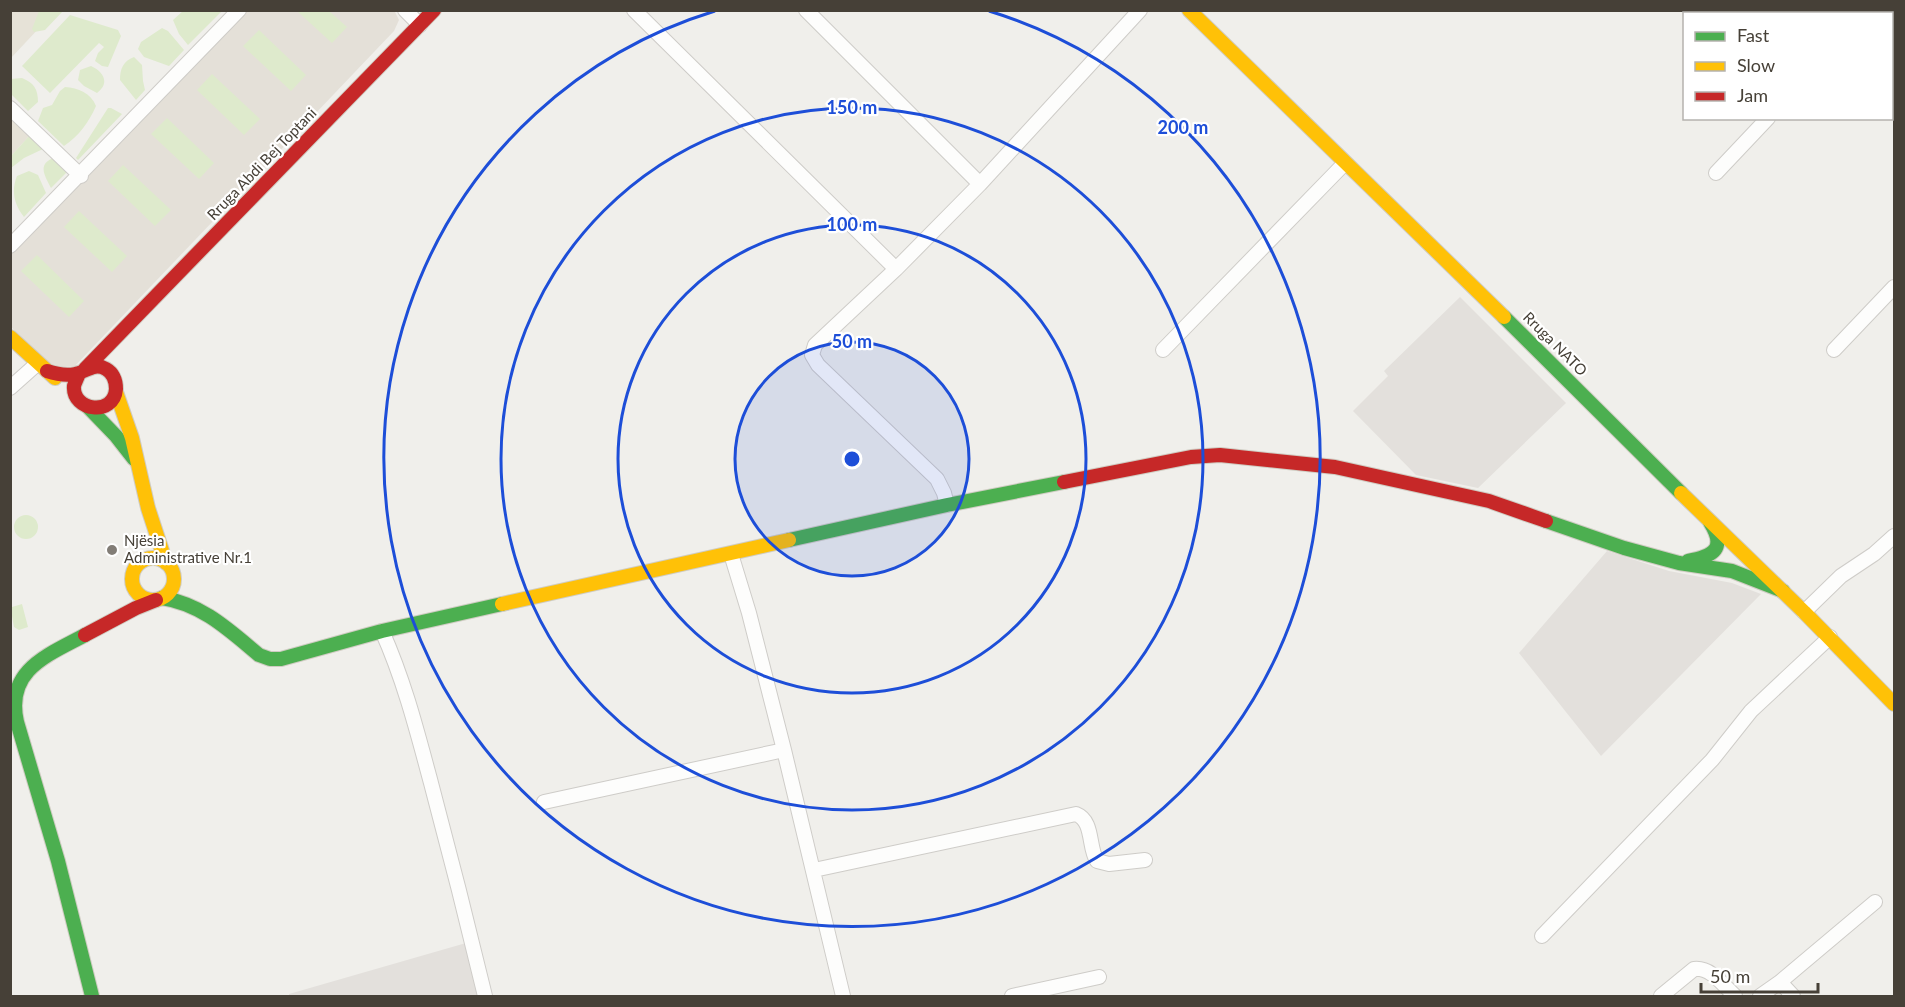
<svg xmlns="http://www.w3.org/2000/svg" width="1905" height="1007" font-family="Lato,sans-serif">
	<rect width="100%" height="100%" fill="#f0efeb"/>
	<!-- residential -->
	<path fill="#e4e0d8" d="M394,10l5,10 -5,11 -319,335 -23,1 -41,-40 -1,-74 233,-242z"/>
	<!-- industrial -->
	<path fill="#e3e0dc" d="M1460,297l106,106 -88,85 -62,-13 -63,-64 35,-35 -4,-5z
		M1607,551l62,20 63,12 29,11 -160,162 -82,-103z
		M466,943l13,53h-190v-2z"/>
	<!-- education -->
	<path fill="#e6e2d7" d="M11,11h44l-44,47z
		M10,116l20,19 -19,21h-1z"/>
	<!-- green -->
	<path fill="#deeacc" d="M184,10h38v1l-34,34 -9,-11 -6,-14z
		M39,11v-1l24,1 -18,19 -11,2 -2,-3z
		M297,11h32l18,16 -15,16z
		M70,15l48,15 3,6 -13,31 -6,-1 -7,-5 3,-8 6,-6 -5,-4 -49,50 -28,-27z
		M162,28l6,3 16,19 -15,16 -25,-9 -6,-8 3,-7z
		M259,30l47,45 -15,16 -48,-45z
		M134,57l8,8 1,16 2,9 -9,10 -16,-20c0,-11 3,-19 14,-23z
		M91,66c13,6 19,17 6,27l-13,-7 -6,-6 2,-10z
		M212,74l48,45 -16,16 -47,-45z
		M22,78c12,5 16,11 16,24l-10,9 -17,-17v-15z
		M65,87c13,1 26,6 31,19 -7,16 -17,30 -32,40l-26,-25 5,-13 9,-3 8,-14z
		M108,108h3l11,6 -44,46 -2,-2z
		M167,118l47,45 -15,16 -48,-45z
		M30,135l13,14 -19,9 -13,10v-12z
		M53,158l14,14 -16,16c-6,-12 -14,-23 2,-30z
		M123,165l48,45 -16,16 -47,-45z
		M29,171l9,4 8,18 -22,24c-10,-13 -13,-26 -7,-41z
		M79,211l48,45 -15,16 -48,-45z
		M37,255l47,46 -15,16 -48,-46z
		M14 527a12 12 0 1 1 24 0a12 12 0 1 1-24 0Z
		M22,604l6,23 -9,3 -5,-3 -3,-16 1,-4z"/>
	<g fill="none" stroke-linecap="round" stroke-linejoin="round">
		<!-- street casing -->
		<g stroke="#ceccc8" stroke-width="16">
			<path id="street" d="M405,10l15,15
				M634,10l262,259
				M806,10l174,174
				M1818,10l3,4
				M1892,83l2,3
				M10,108l71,68
				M1716,173l52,-55
				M10,246l229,-236
				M1163,350l182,-187
				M1834,350l60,-63
				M10,388l28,-25
				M947,505l-3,-12 -7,-14 -119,-114 -6,-10 3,-10 81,-76 84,-85 160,-174
				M731,554l18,59 35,137 59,246
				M1804,612l37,-36 33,-22 20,-18
				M382,631c22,49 35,100 49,152 19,71 37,142 54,213
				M544,802l240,-52
				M814,870l262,-56c18,7 12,33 21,47l12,3 36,-4
				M1542,936l170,-176 39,-49 79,-74
				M1780,982l13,14
				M1012,996l87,-19
				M1661,996l33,-27c17,-2 29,16 41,27
				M1760,996l20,-14 95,-80"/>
		</g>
		<!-- fast casing -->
		<g stroke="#cfccc2" stroke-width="16">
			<path id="fast" d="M1504,317l177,176
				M89,408l27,28 18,23
				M1546,521l78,27 55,15 53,8 51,20
				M789,540l158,-35 117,-23
				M1688,561c27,-5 38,-13 22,-39
				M162,598c40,6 67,32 97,57l11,4h11l101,-28 120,-27
				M85,635c-37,20 -80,35 -68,87l41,139 34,135"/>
		</g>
		<!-- slow casing -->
		<g stroke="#cfccc2" stroke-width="16">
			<path id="slow" d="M1189,10l315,307
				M10,337l45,41
				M116,392l16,46 16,70 18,55
				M1681,493l123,119 90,92
				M132 579a21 21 0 1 1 42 0a21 21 0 1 1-42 0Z
				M502,604l287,-64"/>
		</g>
		<!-- jam casing -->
		<g stroke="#cfccc2" stroke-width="16">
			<path id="jam" d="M85,369l349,-359
				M47,371c9,3 18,5 28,3 11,-2 19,-12 31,-5 7,4 10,12 10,20 -2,28 -44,22 -42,-3 1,-4 4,-9 5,-13
				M1064,482l127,-25 29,-2 115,12 154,34 57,20
				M85,635l51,-27 20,-8"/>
		</g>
		<!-- street -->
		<use href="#street" stroke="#fdfdfc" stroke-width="14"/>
		<!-- fast -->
		<use href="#fast" stroke="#4caf50" stroke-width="14"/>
		<!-- slow -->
		<use href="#slow" stroke="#ffc107" stroke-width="14"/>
		<!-- jam -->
		<use href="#jam" stroke="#c62828" stroke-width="14"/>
	</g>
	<!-- distance rings -->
	<circle cx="852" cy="459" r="117" fill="#1d4ed8" fill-opacity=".12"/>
	<g fill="none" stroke="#1d4ed8" stroke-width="3">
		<circle cx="852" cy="459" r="117"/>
		<circle cx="852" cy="459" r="234"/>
		<circle cx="852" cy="459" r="351"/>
		<path d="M989 11A468 468 0 1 1 715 11"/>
	</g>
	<!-- markers -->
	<circle fill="#827d76" stroke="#fff" stroke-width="2" cx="112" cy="550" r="6"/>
	<g text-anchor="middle" stroke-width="4.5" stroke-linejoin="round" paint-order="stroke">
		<!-- street labels -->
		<g font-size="15" fill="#464037" stroke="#fff">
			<text transform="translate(262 164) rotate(-46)" y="5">Rruga Abdi Bej Toptani</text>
			<text transform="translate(1555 344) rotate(45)" y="5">Rruga NATO</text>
		</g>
		<!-- poi labels -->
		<g font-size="15" fill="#464037" stroke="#fff" text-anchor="start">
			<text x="124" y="546">Njësia<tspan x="124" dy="17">Administrative Nr.1</tspan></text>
		</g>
	</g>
	<circle cx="852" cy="459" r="9" fill="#1d4ed8" stroke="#fff" stroke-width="3"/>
	<g font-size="18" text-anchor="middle" font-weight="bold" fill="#1d4ed8" stroke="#fff" stroke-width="4.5" stroke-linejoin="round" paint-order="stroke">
		<text x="852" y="114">150 m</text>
		<text x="1183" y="134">200 m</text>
		<text x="852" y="231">100 m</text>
		<text x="852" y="348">50 m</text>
	</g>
	<!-- border -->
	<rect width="1905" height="1007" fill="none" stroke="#464037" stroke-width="24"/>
	<!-- legend -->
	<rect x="1683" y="12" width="210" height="108" fill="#ffffff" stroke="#b5b3af" stroke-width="1.5"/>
	<rect x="1695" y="32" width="30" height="9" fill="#4caf50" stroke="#b5b3af" stroke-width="1.5"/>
	<text x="1737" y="42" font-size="18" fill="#464037">Fast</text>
	<rect x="1695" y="62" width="30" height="9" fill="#ffc107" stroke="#b5b3af" stroke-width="1.5"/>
	<text x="1737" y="72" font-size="18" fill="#464037">Slow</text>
	<rect x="1695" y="92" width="30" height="9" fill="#c62828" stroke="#b5b3af" stroke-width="1.5"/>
	<text x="1737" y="102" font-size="18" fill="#464037">Jam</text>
	<!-- scale -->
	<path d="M1701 983v9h117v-9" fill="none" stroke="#464037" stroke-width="3"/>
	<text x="1710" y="983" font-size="18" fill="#464037" stroke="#ffffff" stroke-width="4.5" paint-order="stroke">50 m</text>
</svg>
